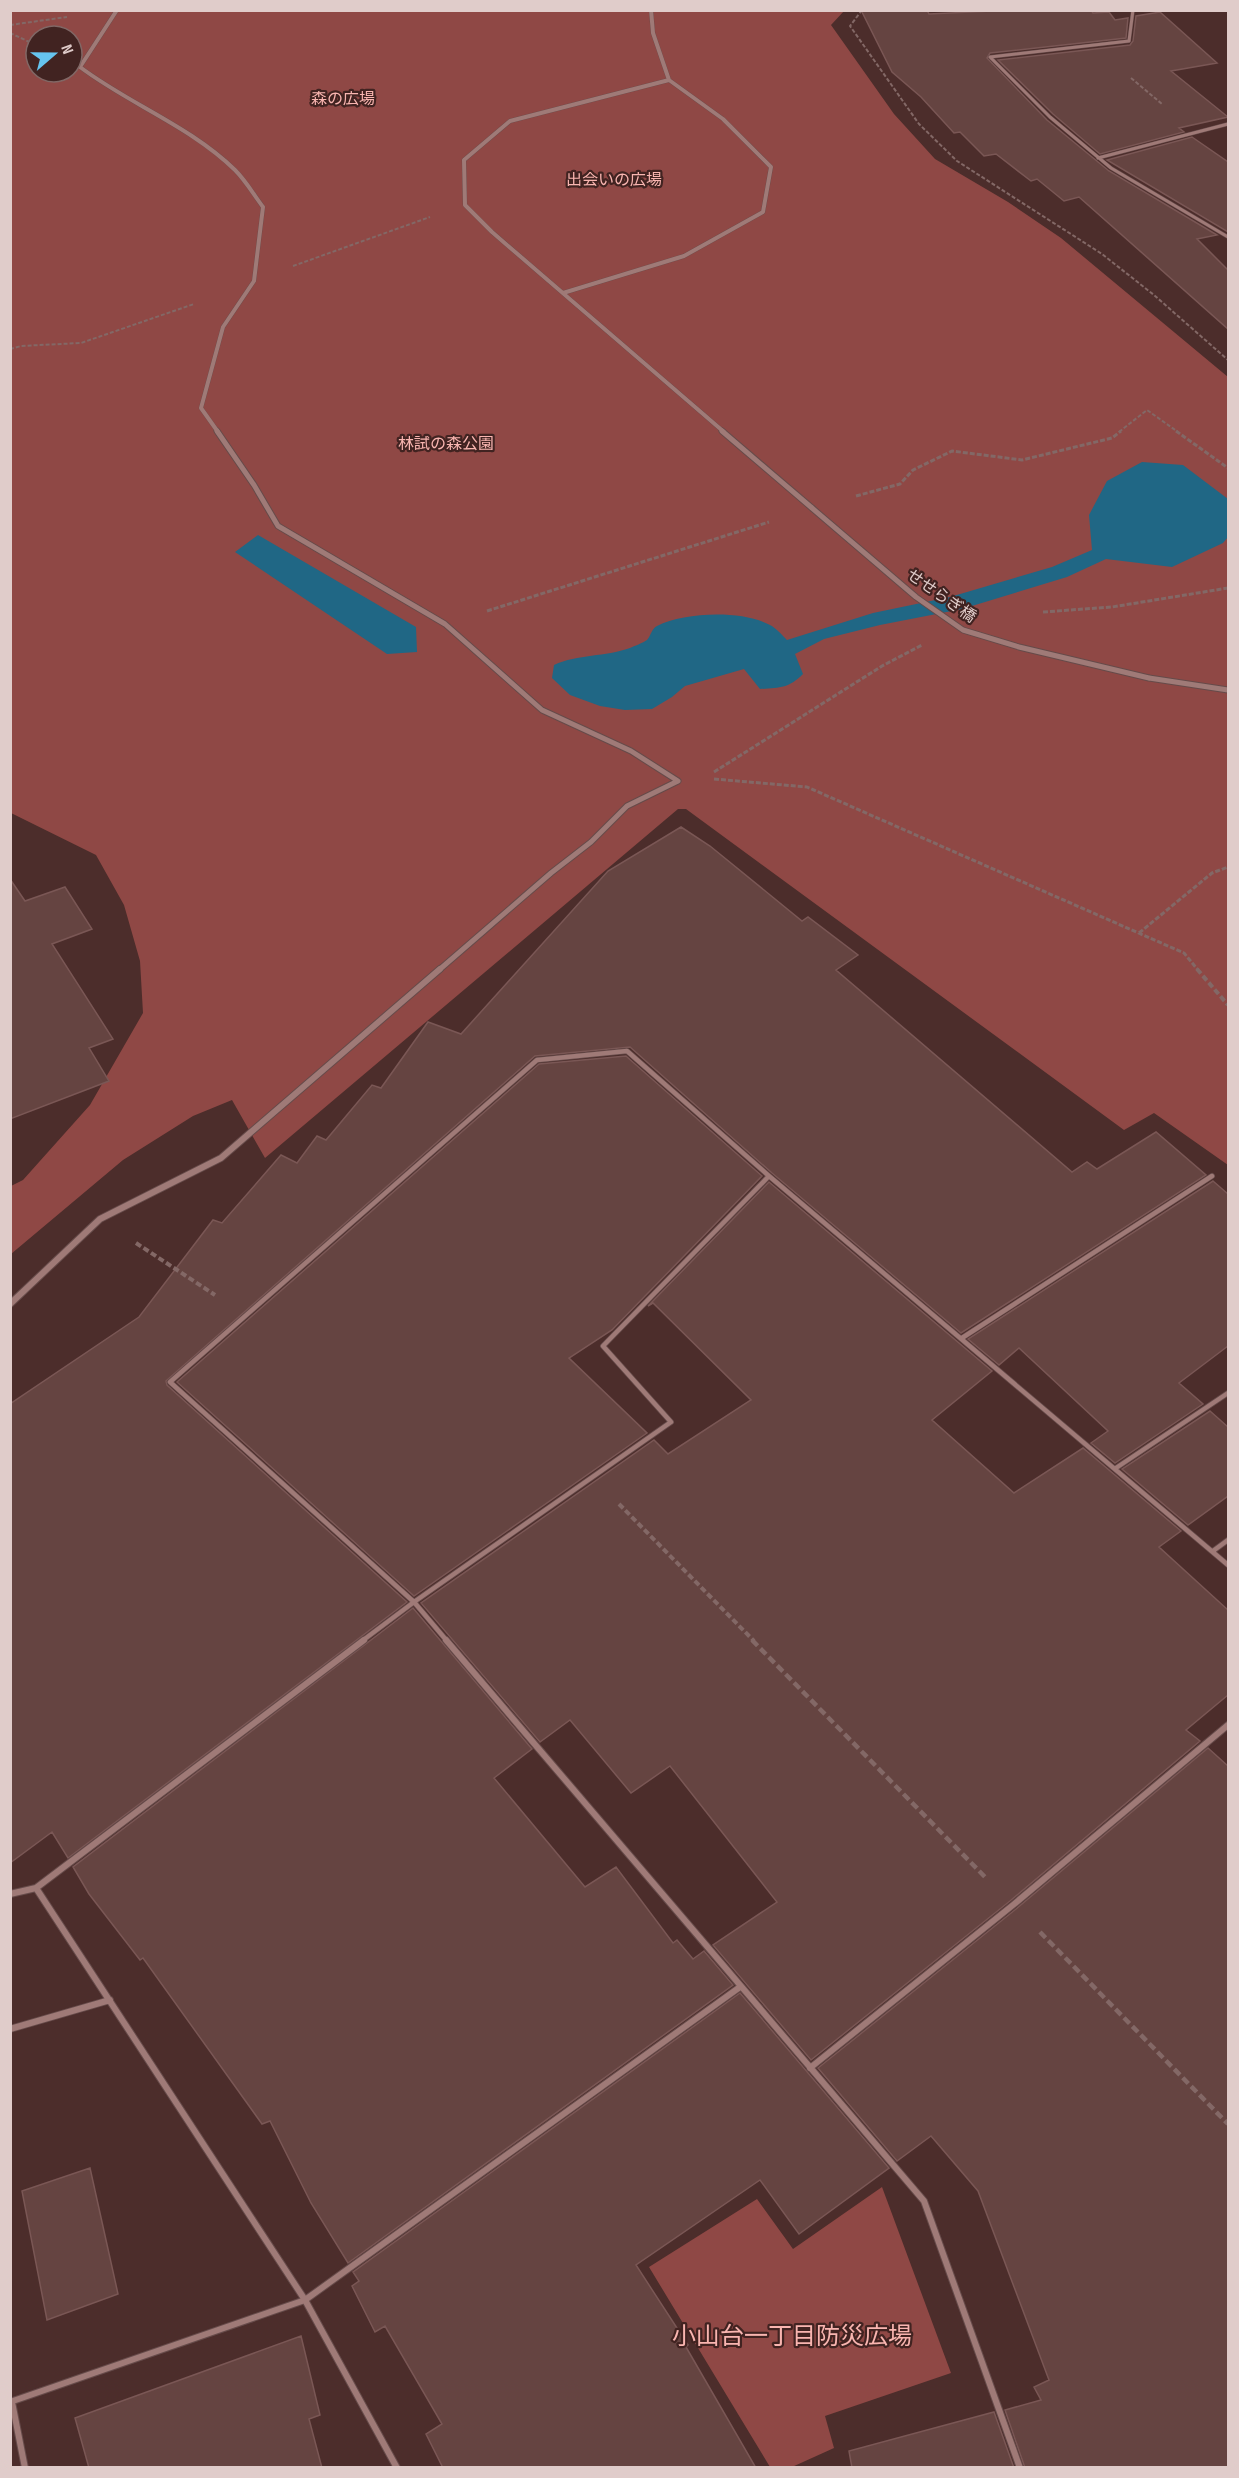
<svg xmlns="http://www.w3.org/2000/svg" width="1239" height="2478" font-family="'Sofia Sans Condensed','Noto Sans JP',sans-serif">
	<rect width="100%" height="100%" fill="#4c2d2b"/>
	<!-- green -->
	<path fill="#8f4845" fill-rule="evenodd" d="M11,11h833l-13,14 63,89 41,45 73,43 53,36 167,139v788l-74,-52 -30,17 -438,-321h-8l-413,349 -33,-58 -39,16 -70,44 -112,94v-68l12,-6 67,-75 53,-92 -3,-52 -16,-56 -28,-50 -85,-42zM36,36h36v36h-36z
		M882,2187l69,186 -126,43 9,32 -42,19h-22l-121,-200 108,-68 36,50z"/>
	<!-- water -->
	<path fill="#206785" d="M1142,462l41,3 45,34v38l-5,6 -51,24 -66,-8 -39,18 -105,32 -82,16 -56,14 -29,15 8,20c-14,14 -23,14 -43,15l-16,-20 -59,17 -13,11 -20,12 -27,1 -25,-4 -30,-11 -18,-17 2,-13c24,-11 51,-8 76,-17 4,-2 13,-5 17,-8 4,-4 4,-11 10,-14 28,-14 85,-16 113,-1 6,3 12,10 17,15l86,-27 77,-16 102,-30 40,-17 -3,-35 18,-34z
		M258,535l158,92 1,25 -30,2 -152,-102z"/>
	<!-- building -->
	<path fill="#654441" stroke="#7a5755" stroke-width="1.5" d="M861,10h66l2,4 84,-4h78l2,3 16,-1 6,8 13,-2 -2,20 -136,15 -3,5 60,62 62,51 108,64 -20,4 31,31v59l-149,-132 -15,4 -27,-22 -6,2 -35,-27 -12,2 -24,-24 -6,1 -33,-36 -29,-25z
		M1160,12l57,51 -46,8 57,46 -49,11 5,4 -84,22 -47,-40 -55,-54 132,-15 3,-4 3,-25z
		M1192,137l36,25v70l-121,-72z
		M681,827l29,19 92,75 6,-4 50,38 -22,15 236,202 15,-10 10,7 59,-37 50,43 -245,158 -189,-160 -142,-126 -95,9 -369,325 1,4 240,217 -339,256 -16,-26 -42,31v-459l129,-87 74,-97 9,3 59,-68 16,8 20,-27 9,4 46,-55 9,3 47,-66 33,12 147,-163z
		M10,879l15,22 40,-14 27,42 -40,15 61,95 -24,9 20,33 -99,38z
		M626,1056l136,120 -150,154 -43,28 78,75 -233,163 -237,-214 362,-318z
		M1213,1181l15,13v152l-49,37 24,21 -88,59 -24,-20 17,-12 -89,-83 -20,17 -31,-26z
		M769,1182l223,189 -60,49 82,73 69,-45 98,83 -22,16 69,63v85l-42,35 14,11 -190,160 -199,159 -98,-115 64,-43 -107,-136 -39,27 -61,-73 -30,22 -119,-139 233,-163 14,14 83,-54 -98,-97 -5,3z
		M1210,1411l18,16v69l-40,29 -66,-56z
		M413,1608l119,141 -38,29 91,109 31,-20 57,76 4,-3 16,19 11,-8 29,34 -385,278 -37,-60 -41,-82 -8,3 -119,-166 -3,2 -51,-66 -16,-27z
		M1208,1748l20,18v702h-203l-20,-58 36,-10 -7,-13 15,-7 -71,-189 -47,-55 -34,25 -79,-93 198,-159z
		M740,1993l149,175 -90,66 -39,-54 -124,85 52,80 -2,2 70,121h-313l-17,-34 16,-10 -57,-98 -10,6 -23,-46 7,-5 -6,-9z
		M90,2168l28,126 -71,26 -25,-129z
		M301,2336l19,79 -11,4 13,49h-233l-14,-50z
		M994,2412l20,56h-162l-3,-17z"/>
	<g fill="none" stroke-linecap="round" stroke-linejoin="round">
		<!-- lane-far2 casing -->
		<g stroke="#664b4a" stroke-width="4">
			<path id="lane-far2" d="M1133,10l-4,31 -139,16 60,60 61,51 117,69
				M1098,158l130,-34"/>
		</g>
		<!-- lane-far1 casing -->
		<g stroke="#664b4a" stroke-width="6">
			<path id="lane-far1" d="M962,1338l250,-162
				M1116,1468l112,-75
				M1213,1551l15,-11
				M362,1641l52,-39 257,-180 -68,-76 166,-170
				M447,1641l-33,-39 -244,-220 367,-322 90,-9 142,125 459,389"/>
		</g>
		<!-- lane casing -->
		<g stroke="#664b4a" stroke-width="8">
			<path id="lane" d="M446,1640l478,561 96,267
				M36,1888l328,-248
				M10,1894l26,-6 269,412 92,168
				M10,2029l100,-29
				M810,2068l203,-163 215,-180
				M10,2402l295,-102 435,-313
				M12,2402l13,66"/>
		</g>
		<!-- street-far2 casing -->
		<g stroke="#664b4a" stroke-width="4.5">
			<path id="street-far2" d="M117,10l-37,57c49,37 110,59 155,103 11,11 19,25 28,37l-9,74 -31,46 -22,81 17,24
				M669,80l-159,41 -46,39 1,45 27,27 232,200
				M563,293l121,-37 79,-44 8,-45 -48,-48 -54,-39 -16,-47 -2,-23"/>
		</g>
		<!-- street-far1 casing -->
		<g stroke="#664b4a" stroke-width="7">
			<path id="street-far1" d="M217,431l37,54 24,41 167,98 97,86 89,41 47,30
				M722,431l90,77
				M1149,678l79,12
				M439,970l112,-97 40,-31 36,-36 51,-25"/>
		</g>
		<!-- street casing -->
		<g stroke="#664b4a" stroke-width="8">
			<path id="street" d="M10,1304l90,-85 121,-61 219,-189"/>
		</g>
		<!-- path-far3 -->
		<path stroke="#836866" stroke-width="2" stroke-dasharray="4 2" stroke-linecap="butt" d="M862,10l-12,16 69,98 38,37 145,93 52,41 74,65
			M10,25l57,-8
			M10,33l26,12
			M1131,78l31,26
			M293,266l137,-49
			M10,349l11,-3 60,-3 113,-39
			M1119,432l28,-22 31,22"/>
		<!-- path-far2 -->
		<path stroke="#836866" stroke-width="3" stroke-dasharray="5 2" stroke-linecap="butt" d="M1176,431l52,37
			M856,496l44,-12 13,-14 39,-19 70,9 90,-22 9,-7
			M487,611l282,-89
			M1043,612l69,-5 116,-19
			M714,772l168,-106 40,-21
			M714,779l93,8 377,166 14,17
			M1139,933l73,-60 16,-6"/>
		<!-- path-far1 -->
		<path stroke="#836866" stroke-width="4" stroke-dasharray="6 3" stroke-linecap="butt" d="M1197,969l31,36
			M136,1243l79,52
			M619,1504l135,137"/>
		<!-- path -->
		<path stroke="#836866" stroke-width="4.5" stroke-dasharray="8 4" stroke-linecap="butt" d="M752,1640l234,238
			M1040,1932l188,192"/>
		<!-- lane-far2 -->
		<use href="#lane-far2" stroke="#9f7a77" stroke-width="3"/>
		<!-- lane-far1 -->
		<use href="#lane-far1" stroke="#9f7a77" stroke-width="4.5"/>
		<!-- lane -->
		<use href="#lane" stroke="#9f7a77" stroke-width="6"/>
		<!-- street-far2 -->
		<use href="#street-far2" stroke="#9f7a77" stroke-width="4"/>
		<!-- street-far1 -->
		<use href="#street-far1" stroke="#9f7a77" stroke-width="5"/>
		<!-- street -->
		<use href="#street" stroke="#9f7a77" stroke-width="6"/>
		<!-- street-bridge casing -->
		<g stroke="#664b4a" stroke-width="7" stroke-linecap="butt">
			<path id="street-bridge" d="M812,508l104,89 47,33 56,17 130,31"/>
		</g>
		<!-- street-bridge -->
		<use href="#street-bridge" stroke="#9f7a77" stroke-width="5"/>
	</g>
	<g text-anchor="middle" stroke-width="4.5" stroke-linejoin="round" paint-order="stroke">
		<!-- far-park labels -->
		<g font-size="16" fill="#f9b5b0" stroke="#412321">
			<text x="343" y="104">森の広場</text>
			<text x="614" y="185">出会いの広場</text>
			<text x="446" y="449">林試の森公園</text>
		</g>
		<!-- far-street labels -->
		<g font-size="16" fill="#e0ccca" stroke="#412321">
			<text transform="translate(942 595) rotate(35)" y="6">せせらぎ橋</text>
		</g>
		<!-- near-park labels -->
		<g font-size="24" fill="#f9b5b0" stroke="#412321">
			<text x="792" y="2344">小山台一丁目防災広場</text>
		</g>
	</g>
	<!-- border -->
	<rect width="1239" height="2478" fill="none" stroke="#e0ccca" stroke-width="24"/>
	<!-- north arrow -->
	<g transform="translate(54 54) rotate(70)"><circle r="28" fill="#412321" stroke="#816765" stroke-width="1.5"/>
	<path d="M0-4.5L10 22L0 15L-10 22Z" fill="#66c4ef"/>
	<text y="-9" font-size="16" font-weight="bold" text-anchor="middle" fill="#e0ccca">N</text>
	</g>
</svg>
